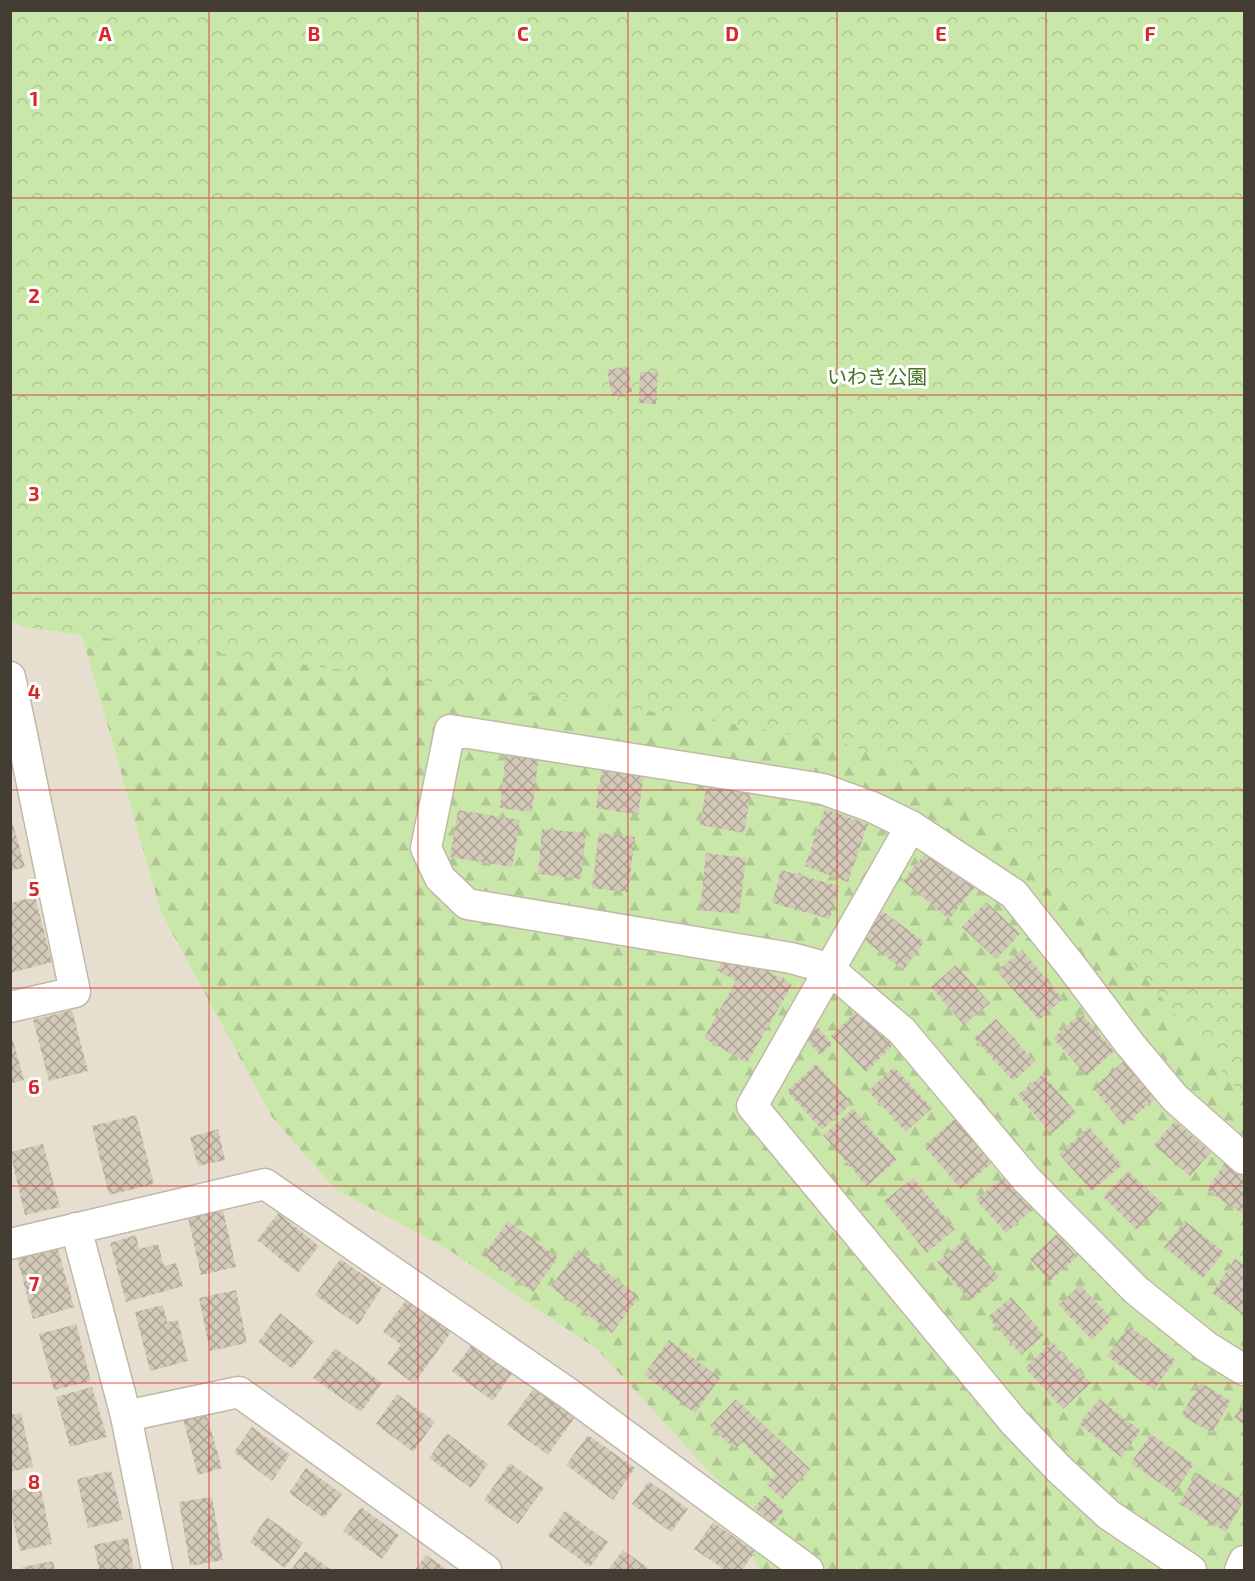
<svg xmlns="http://www.w3.org/2000/svg" width="1255" height="1581" viewBox="0 0 1255 1581" font-family="'Exo 2','Noto Sans JP',sans-serif">
<style>
.residential{fill:#e6dfd0}
.forest{fill:url(#forest-firs)}
.park{fill:url(#park-crowns)}
.building{fill:url(#building-cross-hatch)}
.lines{fill:none;stroke-linecap:round;stroke-linejoin:round}
.street-casing{stroke:#c0b8a8;stroke-width:33}
.street{stroke:#fff;stroke-width:30}
.grid{fill:none;stroke:#d62828;stroke-width:1.5;stroke-opacity:0.55}
.labels{text-anchor:middle;stroke-width:6;stroke-linejoin:round;paint-order:stroke}
.park-label{font-size:20px;fill:#437526;stroke:#fff}
.grid-label{font-size:20px;text-anchor:middle;font-weight:bold;fill:#d62828;stroke:#fff;stroke-width:6;stroke-linejoin:round;paint-order:stroke}
</style>
<defs>
<pattern id="forest-firs" width="22" height="20" patternUnits="userSpaceOnUse" patternTransform="scale(1.5)"><rect width="22" height="20" fill="#cae7aa"/><path d="M5 1l3.5 6h-7zM16 11l3.5 6h-7z" fill="#afc793"/></pattern>
<pattern id="park-crowns" width="20" height="18" patternUnits="userSpaceOnUse" patternTransform="scale(1.5)"><rect width="20" height="18" fill="#cae7aa"/><path d="M2 6a3 3 0 1 1 6 0M12 15a3 3 0 1 1 6 0" fill="none" stroke="#afc793"/></pattern>
<pattern id="building-cross-hatch" width="8" height="8" patternUnits="userSpaceOnUse" patternTransform="scale(1.5)"><rect width="8" height="8" fill="#d3c9b8"/><path d="M0 0l8 8M0 8l8-8" fill="none" stroke="#ada496"/></pattern>
</defs>
<rect width="100%" height="100%" fill="#f1ede2"/>
<polygon class="residential" points="11,621 23,627 691,717 1244,1570 11,1570"/>
<polygon class="forest" points="11,11 1244,11 1244,1570 759,1570 728,1492 597,1349 443,1246 336,1190 272,1117 161,912 64,573"/>
<polygon class="park" points="11,11 1244,11 1244,1098 1086,906 928,771 842,743 691,717 23,627 11,621"/>
<g class="building">
<polygon points="628,366 632,392 612,396 607,370"/>
<polygon points="640,372 658,372 656,404 639,403"/>
<polygon points="506,750 539,754 532,812 500,808"/>
<polygon points="603,761 645,767 638,815 596,808"/>
<polygon points="708,776 752,784 744,833 700,825"/>
<polygon points="825,809 868,824 848,882 805,866"/>
<polygon points="458,810 520,820 512,867 450,857"/>
<polygon points="10,813 25,867 10,871"/>
<polygon points="542,829 586,833 581,879 538,874"/>
<polygon points="599,833 635,837 628,892 592,888"/>
<polygon points="929,849 975,887 949,919 903,881"/>
<polygon points="706,853 746,858 739,914 700,910"/>
<polygon points="781,870 839,886 830,919 772,903"/>
<polygon points="35,897 52,962 10,973 10,903"/>
<polygon points="986,902 1020,934 996,959 962,927"/>
<polygon points="883,911 924,942 903,970 862,938"/>
<polygon points="1022,950 1063,999 1039,1020 997,971"/>
<polygon points="722,961 754,963 792,985 747,1063 704,1038 736,981 717,970"/>
<polygon points="956,965 990,1003 964,1025 931,987"/>
<polygon points="859,1009 893,1045 866,1072 831,1036"/>
<polygon points="72,1010 88,1071 49,1081 33,1020"/>
<polygon points="1081,1013 1114,1051 1087,1076 1053,1038"/>
<polygon points="996,1019 1035,1062 1013,1081 974,1038"/>
<polygon points="817,1026 832,1044 820,1055 805,1038"/>
<polygon points="10,1030 24,1080 10,1084"/>
<polygon points="1124,1061 1156,1098 1124,1125 1093,1088"/>
<polygon points="816,1064 852,1103 822,1130 787,1091"/>
<polygon points="894,1067 932,1108 906,1132 868,1091"/>
<polygon points="1043,1074 1076,1113 1051,1134 1018,1095"/>
<polygon points="853,1109 897,1160 867,1186 823,1135"/>
<polygon points="136,1115 154,1184 109,1195 92,1126"/>
<polygon points="955,1119 992,1163 961,1189 924,1146"/>
<polygon points="1175,1121 1211,1152 1190,1176 1154,1145"/>
<polygon points="1089,1127 1122,1165 1092,1191 1059,1154"/>
<polygon points="218,1129 225,1160 198,1166 190,1137"/>
<polygon points="43,1144 60,1207 25,1215 10,1152"/>
<polygon points="1226,1161 1244,1174 1244,1215 1207,1190"/>
<polygon points="1128,1171 1162,1203 1137,1230 1103,1197"/>
<polygon points="1003,1177 1032,1210 1006,1233 976,1200"/>
<polygon points="913,1178 955,1229 927,1253 884,1201"/>
<polygon points="223,1210 236,1267 201,1275 188,1218"/>
<polygon points="278,1213 319,1246 298,1273 257,1240"/>
<polygon points="508,1221 558,1258 533,1292 483,1256"/>
<polygon points="1185,1221 1224,1252 1203,1278 1164,1247"/>
<polygon points="1057,1234 1077,1257 1050,1281 1030,1259"/>
<polygon points="136,1235 139,1249 158,1244 164,1266 176,1263 183,1286 126,1302 110,1243"/>
<polygon points="967,1238 999,1277 970,1301 937,1262"/>
<polygon points="56,1242 74,1307 33,1319 16,1253"/>
<polygon points="578,1250 639,1297 612,1333 551,1287"/>
<polygon points="340,1259 382,1288 358,1325 315,1295"/>
<polygon points="1235,1259 1244,1265 1244,1315 1212,1293"/>
<polygon points="1080,1285 1112,1319 1092,1340 1059,1305"/>
<polygon points="236,1290 247,1343 210,1351 199,1298"/>
<polygon points="1011,1297 1044,1335 1021,1355 988,1317"/>
<polygon points="407,1299 451,1332 414,1384 387,1364 401,1345 383,1331"/>
<polygon points="163,1305 167,1322 178,1320 188,1361 150,1371 135,1312"/>
<polygon points="280,1313 314,1341 292,1369 258,1342"/>
<polygon points="76,1324 91,1381 54,1390 39,1334"/>
<polygon points="1129,1326 1175,1360 1154,1390 1107,1356"/>
<polygon points="669,1340 720,1378 695,1413 644,1375"/>
<polygon points="1052,1342 1091,1383 1063,1409 1025,1368"/>
<polygon points="473,1343 513,1372 493,1401 452,1371"/>
<polygon points="335,1348 382,1383 361,1412 313,1378"/>
<polygon points="1201,1383 1231,1401 1212,1433 1181,1415"/>
<polygon points="536,1385 577,1414 548,1455 507,1425"/>
<polygon points="92,1387 107,1437 70,1447 56,1397"/>
<polygon points="397,1394 435,1422 413,1452 376,1424"/>
<polygon points="736,1399 810,1469 782,1499 766,1484 776,1474 742,1442 735,1449 710,1426"/>
<polygon points="1099,1399 1141,1431 1121,1457 1079,1424"/>
<polygon points="1244,1400 1244,1424 1234,1418"/>
<polygon points="21,1413 33,1467 10,1472 10,1415"/>
<polygon points="206,1413 222,1468 198,1475 183,1419"/>
<polygon points="252,1427 290,1455 272,1481 234,1452"/>
<polygon points="447,1433 488,1464 471,1488 429,1458"/>
<polygon points="1151,1434 1194,1464 1174,1493 1131,1463"/>
<polygon points="588,1435 635,1468 613,1500 566,1465"/>
<polygon points="510,1463 544,1488 518,1524 484,1500"/>
<polygon points="306,1468 342,1494 324,1518 289,1493"/>
<polygon points="111,1471 123,1520 88,1528 77,1479"/>
<polygon points="1197,1473 1244,1500 1226,1532 1179,1504"/>
<polygon points="649,1481 688,1509 671,1532 632,1504"/>
<polygon points="40,1485 52,1544 20,1551 10,1507 10,1491"/>
<polygon points="765,1495 784,1511 773,1524 754,1508"/>
<polygon points="212,1497 223,1560 190,1566 179,1502"/>
<polygon points="361,1507 399,1535 382,1559 343,1531"/>
<polygon points="565,1511 608,1542 590,1567 548,1536"/>
<polygon points="267,1517 303,1543 285,1568 250,1542"/>
<polygon points="713,1522 755,1552 742,1570 725,1570 694,1549"/>
<polygon points="128,1538 134,1570 99,1570 94,1545"/>
<polygon points="623,1550 651,1570 608,1570"/>
<polygon points="305,1551 332,1570 291,1570"/>
<polygon points="426,1555 448,1570 415,1570"/>
<polygon points="53,1561 55,1570 23,1570 22,1567"/>
</g>
<g class="lines">
<g class="street-casing">
<g id="street">
<polyline points="10,677 75,992 10,1007"/>
<polyline points="911,826 752,1106 1014,1422 1059,1469 1109,1515 1191,1570"/>
<polyline points="1244,1159 1175,1098 1129,1043 1072,967 1014,894 911,826 872,807 823,789 450,730 426,848 440,878 467,904 791,958 828,968 902,1031 1027,1180 1136,1290 1207,1347 1244,1370"/>
<polyline points="76,1228 126,1416 157,1570"/>
<polyline points="10,1244 265,1184 568,1393 808,1570"/>
<polyline points="126,1416 239,1392 486,1570"/>
<polyline points="1240,1570 1244,1561"/>
</g>
</g>
<use href="#street" class="street"/>
</g>
<path class="grid" d="M209,10V1570M418,10V1570M628,10V1570M837,10V1570M1046,10V1570M10,198H1244M10,395H1244M10,593H1244M10,790H1244M10,988H1244M10,1186H1244M10,1383H1244"/>
<g class="labels">
<g class="park-label">
<text x="877" y="384">いわき公園</text>
</g>
</g>
<g class="grid-label">
<text x="105" y="41">A</text>
<text x="314" y="41">B</text>
<text x="523" y="41">C</text>
<text x="732" y="41">D</text>
<text x="941" y="41">E</text>
<text x="1150" y="41">F</text>
<text x="34" y="106">1</text>
<text x="34" y="303">2</text>
<text x="34" y="501">3</text>
<text x="34" y="699">4</text>
<text x="34" y="896">5</text>
<text x="34" y="1094">6</text>
<text x="34" y="1291">7</text>
<text x="34" y="1489">8</text>
</g>
<rect width="1255" height="1581" fill="none" stroke="#433d33" stroke-width="24"/>
</svg>
